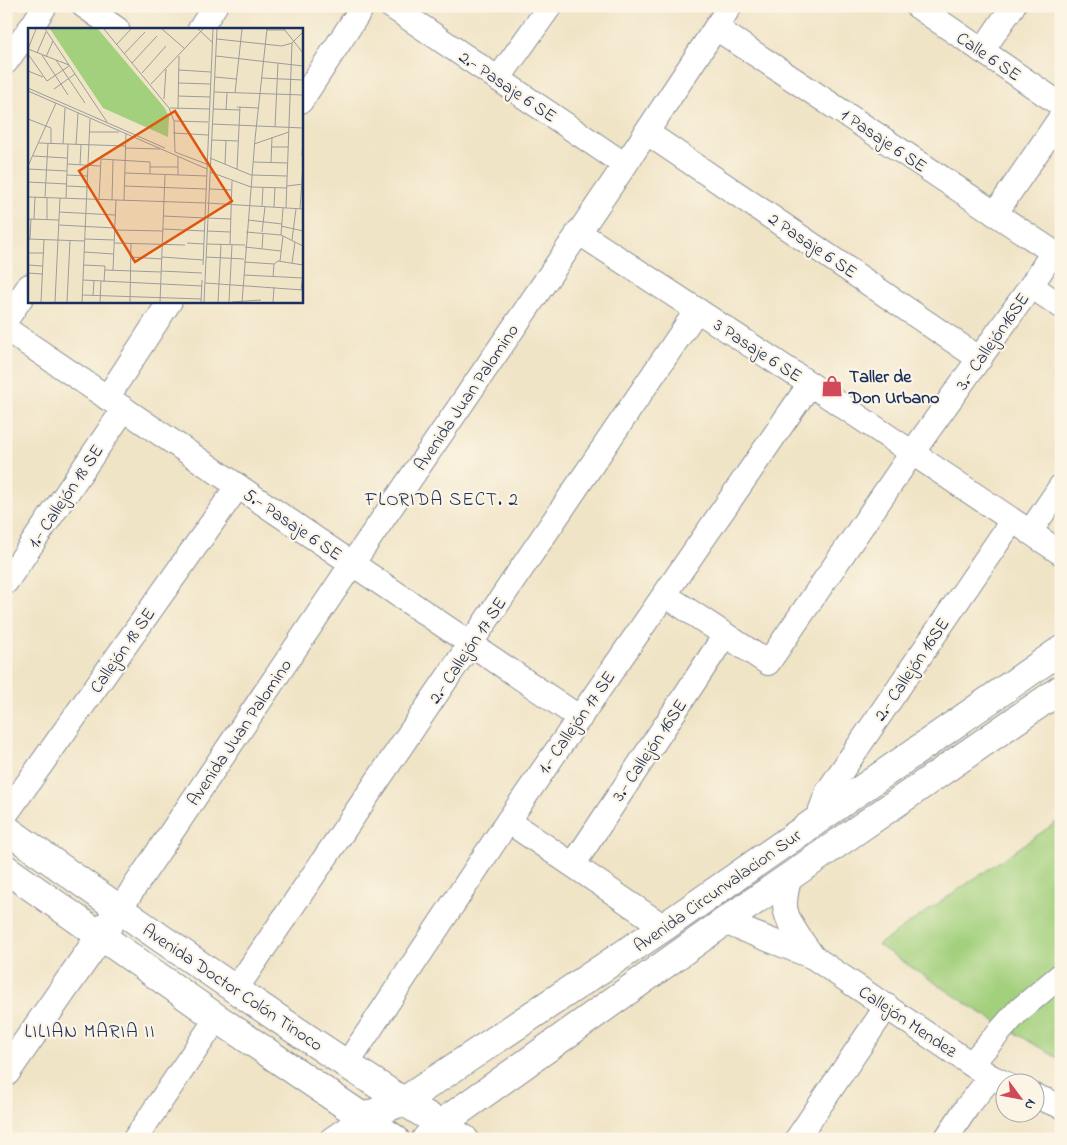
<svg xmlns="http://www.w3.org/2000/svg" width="1067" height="1145" viewBox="0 0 1067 1145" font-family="'Indie Flower',sans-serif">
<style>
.green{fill:#a3d07d;stroke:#5f806e}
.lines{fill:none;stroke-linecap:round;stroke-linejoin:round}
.minor-casing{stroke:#868a92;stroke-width:26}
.major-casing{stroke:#868a92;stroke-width:30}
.minor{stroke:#fff;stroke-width:24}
.major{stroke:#fff;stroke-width:28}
.labels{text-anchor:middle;stroke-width:4.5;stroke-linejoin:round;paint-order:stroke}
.street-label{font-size:18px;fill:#1b2f5e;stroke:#fcf5e5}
.poi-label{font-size:18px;font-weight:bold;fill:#1b2f5e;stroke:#fcf5e5;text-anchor:start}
.neighbourhood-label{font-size:19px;letter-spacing:1px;fill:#1b2f5e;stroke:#fcf5e5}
.inset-road{fill:none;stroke:#9b9c9c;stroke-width:1}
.view{fill:#de5710;fill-opacity:0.15;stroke:#de5710;stroke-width:2.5}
.inset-edge{fill:none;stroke:#1b2f5e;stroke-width:2.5}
</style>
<rect width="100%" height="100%" fill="#fcf5e5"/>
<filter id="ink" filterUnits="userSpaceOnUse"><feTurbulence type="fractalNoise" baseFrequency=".02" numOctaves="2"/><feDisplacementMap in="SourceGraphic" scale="10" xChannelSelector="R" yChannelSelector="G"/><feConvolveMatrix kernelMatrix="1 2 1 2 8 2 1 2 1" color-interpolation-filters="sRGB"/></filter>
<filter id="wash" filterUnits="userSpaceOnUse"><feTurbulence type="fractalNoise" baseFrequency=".0096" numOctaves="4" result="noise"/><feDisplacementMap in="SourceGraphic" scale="20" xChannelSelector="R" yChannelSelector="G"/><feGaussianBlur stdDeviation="1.12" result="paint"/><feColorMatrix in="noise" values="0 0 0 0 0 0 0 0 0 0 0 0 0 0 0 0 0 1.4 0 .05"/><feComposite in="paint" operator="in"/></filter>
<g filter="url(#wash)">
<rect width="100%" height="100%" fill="#f0e4c6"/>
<polygon class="green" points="1061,819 1061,1060 981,1013 878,945"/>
</g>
<g filter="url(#ink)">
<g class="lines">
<g class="minor-casing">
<g id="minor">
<polyline points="84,6 117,29"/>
<polyline points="391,6 625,165"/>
<polyline points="917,6 1061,105"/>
<polyline points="30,29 45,6"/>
<polyline points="200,29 215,6"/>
<polyline points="982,51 1013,6"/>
<polyline points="6,62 29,30"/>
<polyline points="498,79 550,6"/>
<polyline points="301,101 363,6"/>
<polyline points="646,132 980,359"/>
<polyline points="995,214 1061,117"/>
<polyline points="578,232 810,384 1061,553"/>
<polyline points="1031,286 1061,306"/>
<polyline points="6,320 29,286"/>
<polyline points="6,329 580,718"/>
<polyline points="107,398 170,301"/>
<polyline points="1030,532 1061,486"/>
<polyline points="6,582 124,409"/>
<polyline points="665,595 768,663 912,453 1031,286 1053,252 716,28"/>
<polyline points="6,814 238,486"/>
<polyline points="817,820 828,791 1012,521"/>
<polyline points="508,821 664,927"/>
<polyline points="573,865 725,635"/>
<path d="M790,876C787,887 783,901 786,912C790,928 804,943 813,957"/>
<polyline points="119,910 352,564 625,165 730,6"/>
<polyline points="724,922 813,957 971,1064 991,1077 1004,1083"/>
<polyline points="236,989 697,310"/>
<polyline points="347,1064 508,821 810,384"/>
<polyline points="971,1064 1017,1012 1061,975"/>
<polyline points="1034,1096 1061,1106"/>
<polyline points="135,1139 217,1018"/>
<polyline points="332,1139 364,1117"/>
<polyline points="797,1139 887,1006"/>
<polyline points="946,1139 967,1107 991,1077"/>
</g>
</g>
<g class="major-casing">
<g id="major">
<path d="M6,829C137,922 268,1014 403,1101C423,1114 444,1125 464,1139"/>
<polyline points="6,869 217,1018 395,1139"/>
<polyline points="6,1072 111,921"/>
<polyline points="364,1117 404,1101 664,927 1061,650"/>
<polyline points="426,1139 441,1124 724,922 1061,689"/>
</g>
</g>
<use href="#minor" class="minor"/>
<use href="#major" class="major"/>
</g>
</g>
<defs>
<g id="shop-bare" transform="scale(1.725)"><path d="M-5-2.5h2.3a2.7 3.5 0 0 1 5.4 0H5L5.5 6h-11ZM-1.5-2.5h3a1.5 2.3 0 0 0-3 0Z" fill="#d1495b" stroke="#fcf5e5" stroke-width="2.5" paint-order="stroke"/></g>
</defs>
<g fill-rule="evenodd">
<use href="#shop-bare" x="832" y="386"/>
</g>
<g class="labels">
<g class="street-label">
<text transform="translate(989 56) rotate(34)" y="6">Calle 6 SE</text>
<text transform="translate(508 86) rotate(34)" y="6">2.- Pasaje 6 SE</text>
<text transform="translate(884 140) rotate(34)" y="6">1 Pasaje 6 SE</text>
<text transform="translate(813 245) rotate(34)" y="6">2 Pasaje 6 SE</text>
<text transform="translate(992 341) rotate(-55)" y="6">3.- Callejón16SE</text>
<text transform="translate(758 350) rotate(33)" y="6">3 Pasaje 6 SE</text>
<text transform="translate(466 397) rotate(-56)" y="6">Avenida Juan Palomino</text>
<text transform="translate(65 496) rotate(-56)" y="6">1.- Callejón 18 SE</text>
<text transform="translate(293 524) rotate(34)" y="6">5.- Pasaje 6 SE</text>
<text transform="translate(122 650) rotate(-55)" y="6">Callejón 18 SE</text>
<text transform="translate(467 650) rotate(-56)" y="6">2.- Callejón 17 SE</text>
<text transform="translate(911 669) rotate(-56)" y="6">2.- Callejón 16SE</text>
<text transform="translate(576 722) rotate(-55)" y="6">1.- Callejón 17 SE</text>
<text transform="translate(239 732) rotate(-56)" y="6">Avenida Juan Palomino</text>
<text transform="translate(649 750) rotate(-56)" y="6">3.- Callejón 16SE</text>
<text transform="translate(717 890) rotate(-35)" y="6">Avenida Circunvalacion Sur</text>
<text transform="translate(233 987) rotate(34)" y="6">Avenida Doctor Colón Tinoco</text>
<text transform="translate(908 1021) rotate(34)" y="6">Callejón Mendez</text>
</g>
<g class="poi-label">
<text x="849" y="382">Taller de<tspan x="849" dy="21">Don Urbano</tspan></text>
</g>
<g class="neighbourhood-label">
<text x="442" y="505">FLORIDA SECT. 2</text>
<text x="90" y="1037">LILIAN MARIA II</text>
</g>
</g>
<g transform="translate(28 28)">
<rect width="275" height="275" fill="#f0e4c6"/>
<path d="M22,1H70L136,79L141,88L140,109L75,80Z" fill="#a3d07d"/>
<path class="inset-road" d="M17,1L79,94M76,1L141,80L146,93L147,124M134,1L157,21M170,1L184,14M256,1L275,25M239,2H257M189,11L254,18L264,15L275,4M88,17L103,1M0,21L41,37M0,21L8,1M9,25L18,4M0,26L19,53M96,26L117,4M14,27L40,67M188,28L275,38M18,29L25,13M28,32L57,75M104,35L129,8M151,42L183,44M0,43L15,49M114,45L138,18M187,49L208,51M233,50L275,52M19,53L41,38M151,55L182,56M123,56L175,1M0,60L137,120M26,61L47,46M0,63L179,141M186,64L275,67M207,65L214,1M150,68L182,69M136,71L138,41M209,79L230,80M142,80L181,81M150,81L151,28M185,81L212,82M198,82L199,65M0,91L23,100V116M146,93L180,94M184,96L275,100M247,99L250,35M62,104H91M145,105L180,107M184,112L210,113M11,115L98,118M35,116L37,80M226,116L261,104M48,117L50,85M243,119H260M97,120L132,121M147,124L181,137M5,128L39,130M274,128L275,110M182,130L223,147L259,148M225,134L260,135M243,135L244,109M39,136L72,138M197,136L198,112M52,137L53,117M0,138L28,75M122,139H150M0,141L39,143M209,141L212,79M182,144L223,159L259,160M97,145L179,148M39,147L59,148M150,147V128M0,154L39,156M39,158L59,159M96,158L178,161M259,158L275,156M182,161L203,162M0,169L178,175M17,169L20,115M38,170L40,116M71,172L73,131L122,134V146M84,172L85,132M96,172L98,106M179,175L275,181M234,178L235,159M246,179L247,159M258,180L264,15M272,181L275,136M31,184L87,187M135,188L177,190M180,190L203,191M0,191L31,192M6,191L7,169M19,192V169M220,192L254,196M31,197L87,200M253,198L275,203M135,201L176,203M87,202L135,203M179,203L202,204M218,204L253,207L275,218M234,204L237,179M253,207L255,180M0,211L56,213M2,211L3,191M57,211L86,212M264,212L268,181M86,215L157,217M159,215L176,216M179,216L217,217M202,216L204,153M217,219L253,223M234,221L235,205M56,224L86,226M0,225H16M103,229L134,231M134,229L175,232M178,229L216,231M252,233L255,208M216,234L246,236M264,235L267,214M0,237L15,238M55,237L77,238L76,254M175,237L185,1M77,242L133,244M85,242L88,172M133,243L174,245M0,245L15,246M216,247L275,250M245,249L246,236L250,233L275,237M55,252L174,258M177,255L275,262M273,262L275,247M54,267L173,271M65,268L66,253M13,274L16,212M27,274L32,170M39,274L42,213M54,274L62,91M72,274L73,253M102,274L103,215M132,274L137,147M173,274L174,252M176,274L189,1M190,274L193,216M201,274L204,217M204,274L233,272M214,274L227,111L239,1M245,274L246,259"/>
<path class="view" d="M147,83L204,173L107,234L51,143Z"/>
<rect width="275" height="275" class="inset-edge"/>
</g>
<rect width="1067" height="1145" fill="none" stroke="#fcf5e5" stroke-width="25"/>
<g transform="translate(1020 1098) rotate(122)"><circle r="24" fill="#fcf5e5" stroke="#a2a6af"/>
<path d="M0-4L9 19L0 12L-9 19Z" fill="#d1495b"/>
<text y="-8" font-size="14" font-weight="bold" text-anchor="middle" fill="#1b2f5e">N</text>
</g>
</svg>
